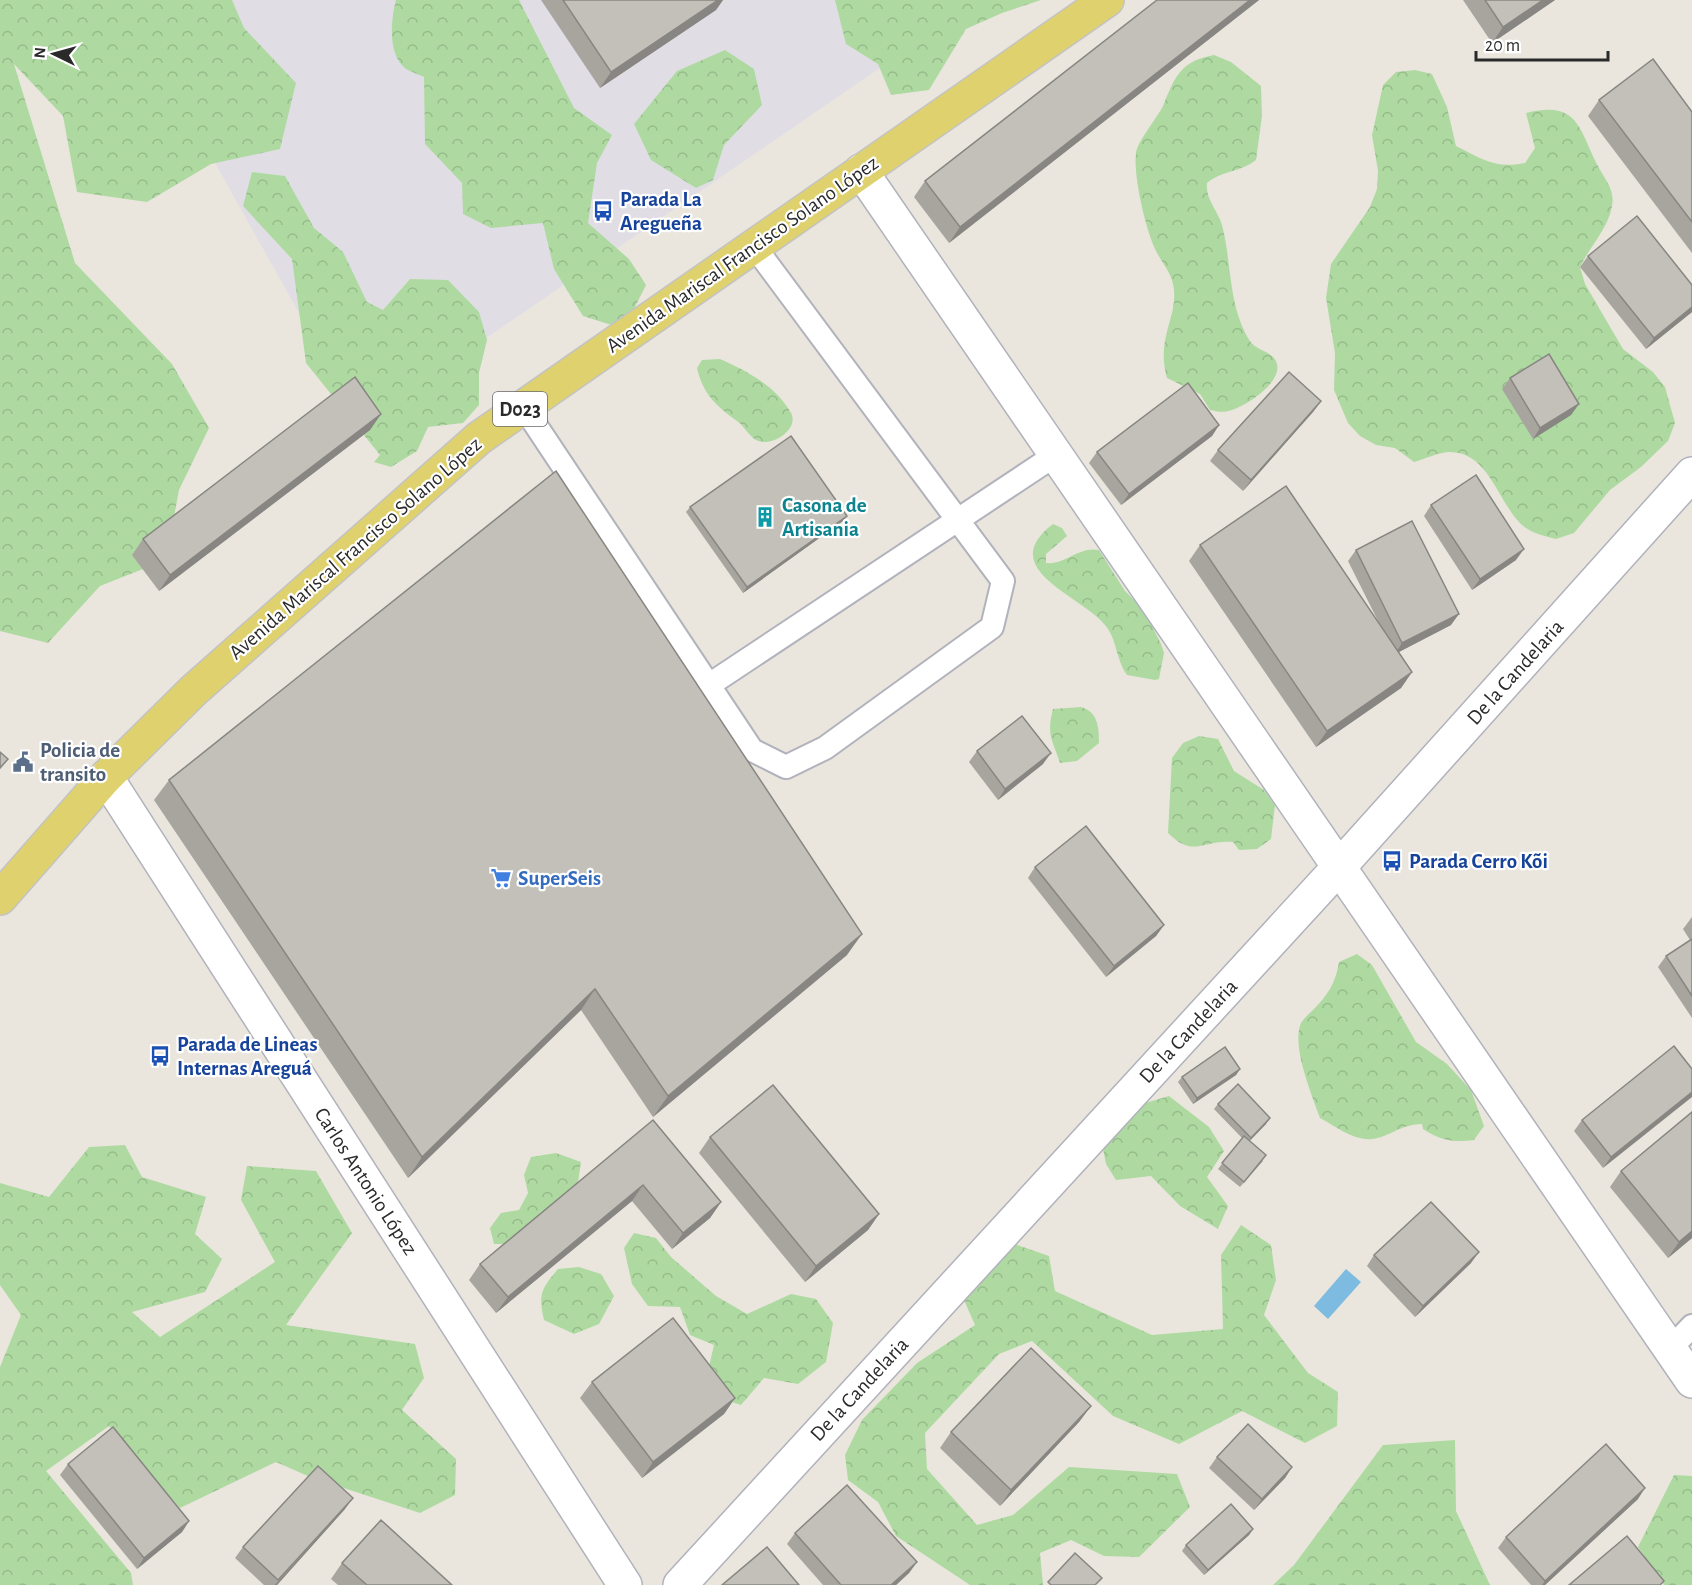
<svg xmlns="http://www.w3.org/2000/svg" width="1692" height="1585" viewBox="0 0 1692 1585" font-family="'Alegreya Sans',sans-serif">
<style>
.industrial{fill:#e0dee4}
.forest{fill:url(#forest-crowns)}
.water{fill:#7ebbe0}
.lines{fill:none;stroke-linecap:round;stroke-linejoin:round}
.lane-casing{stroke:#b1b2bc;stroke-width:26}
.street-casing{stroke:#b1b2bc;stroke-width:36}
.primary-casing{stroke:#c3c3c3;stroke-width:36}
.lane{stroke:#fff;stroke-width:22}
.street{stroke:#fff;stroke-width:33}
.primary{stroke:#dfd26e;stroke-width:33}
.wall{fill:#a8a59f}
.shaded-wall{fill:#888682}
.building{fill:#c3c0b9;stroke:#888682;stroke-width:1.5}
.labels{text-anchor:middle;stroke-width:4.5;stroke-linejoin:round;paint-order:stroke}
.shield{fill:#fff;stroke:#6a6a6a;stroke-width:1.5}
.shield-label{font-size:20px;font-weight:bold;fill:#2a2a2a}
.transit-label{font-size:21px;font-weight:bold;fill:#164399;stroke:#fff;text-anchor:start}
.street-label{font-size:21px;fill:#2a2a2a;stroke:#fff}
.culture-label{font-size:21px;font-weight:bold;fill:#0d838f;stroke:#fff;text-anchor:start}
.service-label{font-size:21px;font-weight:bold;fill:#4e5e75;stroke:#fff;text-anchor:start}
.shop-label{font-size:21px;font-weight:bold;fill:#366cbe;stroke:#fff;text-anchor:start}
</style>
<defs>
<pattern id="forest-crowns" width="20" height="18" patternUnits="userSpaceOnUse" patternTransform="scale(1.5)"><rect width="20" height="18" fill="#aedaa1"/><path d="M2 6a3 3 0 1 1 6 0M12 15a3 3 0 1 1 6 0" fill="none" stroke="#96bb8b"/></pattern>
</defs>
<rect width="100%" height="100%" fill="#eae6de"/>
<polygon class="industrial" points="124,0 979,0 361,424"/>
<g class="forest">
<polygon points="0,0 232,0 244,28 296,83 280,149 211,164 147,202 77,192 63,116 14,64 75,263 172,364 209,428 179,490 166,560 100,586 48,643 0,631"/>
<path d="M396,0H519L574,108L612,135L597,163L588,223L629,259L646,285L624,329L583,316L554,269L543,223L491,228L463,214L462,183L425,144L424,77C418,74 411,72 406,69C387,55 391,19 396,0Z"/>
<polygon points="835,0 1041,0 1002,13 966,29 929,90 891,95 878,64 846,44"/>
<polygon points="725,50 754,69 762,105 724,145 713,180 696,188 651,160 634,124 677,71"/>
<path d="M1214,55L1231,62L1261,86L1262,116L1256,160C1241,172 1221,171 1207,183C1205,199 1218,211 1222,225C1232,263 1228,307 1250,341C1256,351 1274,351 1277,364C1282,383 1244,408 1228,411C1222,413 1215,411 1210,410L1200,394L1167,378C1155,336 1180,316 1173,284C1171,273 1161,261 1156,251C1146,231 1133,176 1136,153C1137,142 1157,118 1163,106C1175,76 1181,61 1214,55Z"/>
<path d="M1415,70L1432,74L1447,107L1456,146C1482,159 1495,169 1525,163L1535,148L1526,113C1580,99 1579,131 1599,168C1606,181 1615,190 1612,206C1608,229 1590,246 1580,267L1585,284L1623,349L1653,372L1665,387L1675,423L1668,441L1641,467L1610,490L1574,533L1556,539C1545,536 1531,533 1522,525C1498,503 1489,452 1450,452C1439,452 1425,459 1414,462L1395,448L1376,445L1360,436L1348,423L1334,390L1335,353L1326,298L1331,264L1370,207L1377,189L1378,171L1372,135L1383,85L1396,72Z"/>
<polygon points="252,172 285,176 314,228 343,252 367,302 383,310 410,279 448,280 479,312 487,340 479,373 479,405 463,423 428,427 417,451 391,467 374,462 380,455 306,363 292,259 243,206"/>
<path d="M720,359C747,371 776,386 791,413C800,430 770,448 756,440C749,436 744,426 737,421C716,406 703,394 697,368L702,360Z"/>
<path d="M1053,524L1062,528L1067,536L1046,554V563C1066,565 1078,546 1099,550L1125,591L1144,610L1161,644L1164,653L1159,679L1155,680L1127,675C1116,660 1117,639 1105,625C1081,595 994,569 1053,524Z"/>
<path d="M1081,707C1098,712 1099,727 1099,743L1077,761L1060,763C1053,741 1046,735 1053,709Z"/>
<path d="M1199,736L1218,739L1234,771L1264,790L1275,805L1271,839L1257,849L1239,850L1233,842C1203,839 1194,859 1168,833L1172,758L1183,743Z"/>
<path d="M1357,954L1372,965L1416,1042L1447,1064L1471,1090L1484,1126L1474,1140C1453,1143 1440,1140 1423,1129L1422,1124C1398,1125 1390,1137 1372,1139C1354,1141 1335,1126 1320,1118C1312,1095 1291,1046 1301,1023C1303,1019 1310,1013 1313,1010C1328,995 1336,982 1339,962Z"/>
<polygon points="1169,1096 1209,1127 1224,1151 1207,1177 1228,1206 1218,1229 1180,1206 1151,1176 1116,1180 1106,1164 1102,1144 1142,1104"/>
<polygon points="125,1145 142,1177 206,1197 195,1234 222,1259 205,1292 132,1312 160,1337 275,1262 241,1200 247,1166 316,1171 352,1233 286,1325 415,1344 424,1378 402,1410 456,1459 455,1495 420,1513 310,1477 276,1462 180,1508 109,1426 46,1471 131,1573 133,1585 0,1585 0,1367 21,1315 0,1285 0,1183 49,1197 89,1147"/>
<polygon points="556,1153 581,1162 577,1189 540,1213 514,1244 494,1244 490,1228 501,1213 519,1210 528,1193 524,1175 531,1157"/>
<polygon points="1241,1225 1271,1245 1276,1280 1264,1315 1308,1373 1338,1392 1337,1426 1305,1443 1242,1411 1179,1444 1113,1416 1032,1341 999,1354 925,1433 927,1469 977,1525 1013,1515 1069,1467 1177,1474 1190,1507 1139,1557 1104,1556 1071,1540 1040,1553 1043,1585 970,1585 896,1536 878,1502 848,1480 845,1455 862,1420 917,1363 975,1325 960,1291 1012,1243 1049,1256 1055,1291 1152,1335 1223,1329 1221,1255"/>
<polygon points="634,1233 656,1238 671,1257 716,1296 747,1314 791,1294 816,1299 833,1323 826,1362 798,1384 764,1378 741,1405 716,1397 707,1375 714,1345 690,1335 680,1307 648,1306 632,1284 624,1248"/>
<path d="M579,1267L601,1274L614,1296L599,1324L574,1334L544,1320C538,1294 541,1289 558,1269Z"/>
<polygon points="1455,1440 1456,1511 1490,1585 1273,1585 1294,1565 1383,1445"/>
<polygon points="1674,1475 1692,1476 1692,1585 1664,1585 1638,1547"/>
</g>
<polygon class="water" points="1346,1269 1361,1282 1328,1319 1314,1306"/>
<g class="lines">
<g class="lane-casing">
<g id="lane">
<polyline points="523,406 752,750 786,767 825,748 992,627 1003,581 754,246"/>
<polyline points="709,685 1057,454"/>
<polyline points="1670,1349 1692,1326"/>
</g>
</g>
<g class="street-casing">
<g id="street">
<polyline points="861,171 1692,1381"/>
<polyline points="106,777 625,1585"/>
<polyline points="680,1585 1340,866 1692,474"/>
</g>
</g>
<g class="primary-casing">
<polyline id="primary" points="0,898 106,777 193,691 479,438 1107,0"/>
</g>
<use href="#lane" class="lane"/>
<use href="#street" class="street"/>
<use href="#primary" class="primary"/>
</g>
<g class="wall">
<polygon points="541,0 723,0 716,10 600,88"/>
<polygon points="1157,0 1259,0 949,243 914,197 925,181"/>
<polygon points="1463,0 1555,0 1492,43"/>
<polygon points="1599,100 1692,112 1692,253 1588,116"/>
<polygon points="1588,256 1692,285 1692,312 1646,349 1580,267"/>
<polygon points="1510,378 1571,415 1533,439 1502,389"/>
<polygon points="1321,401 1313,412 1243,491 1210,461 1218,450"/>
<polygon points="381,414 370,430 159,591 132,555 143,539"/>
<polygon points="1219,425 1212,436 1121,505 1089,463 1097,452"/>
<polygon points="1431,505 1516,560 1472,590 1424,516"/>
<polygon points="690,507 847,516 843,521 743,593 686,512"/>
<polygon points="1200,545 1379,623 1348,561 1356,550 1451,625 1399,652 1412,672 1401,688 1316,747 1189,561"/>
<polygon points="977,751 1043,764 998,800 969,762"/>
<polygon points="169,780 847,955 653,1117 581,1010 408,1178 154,800"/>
<polygon points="1035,867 1164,925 1156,936 1106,977 1028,878"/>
<polygon points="1692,917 1692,1018 1658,967 1666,956 1690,940 1683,929"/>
<polygon points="1240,1069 1236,1075 1193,1104 1178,1082 1182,1077"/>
<polygon points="1692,1069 1603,1168 1574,1131 1582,1120"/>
<polygon points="1218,1104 1266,1124 1250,1141 1263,1161 1240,1187 1218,1169 1242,1138 1214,1109"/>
<polygon points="653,1120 721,1202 710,1218 672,1249 632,1201 496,1313 469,1280 480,1264"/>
<polygon points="710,1137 879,1214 868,1230 805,1282 699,1153"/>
<polygon points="1621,1171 1692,1238 1668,1258 1610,1187"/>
<polygon points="1374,1255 1471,1263 1415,1317 1367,1266"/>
<polygon points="592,1382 735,1398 724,1414 642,1478 580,1398"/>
<polygon points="1091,1406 1079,1422 1000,1506 940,1448 951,1432"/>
<polygon points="1217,1457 1292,1467 1285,1478 1254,1510 1209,1468"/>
<polygon points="68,1464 189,1521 182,1532 137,1569 60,1475"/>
<polygon points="1638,1499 1545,1585 1531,1585 1498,1548 1506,1537"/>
<polygon points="345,1509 277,1585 264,1585 235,1558 243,1547"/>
<polygon points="1253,1529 1249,1535 1204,1575 1182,1551 1186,1545"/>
<polygon points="795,1533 917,1562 909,1573 896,1585 823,1585 787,1544"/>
<polygon points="342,1563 452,1585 338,1585 331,1579"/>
</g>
<g class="shaded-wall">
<polygon points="718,0 723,0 716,10 600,88 611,72"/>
<polygon points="1250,0 1259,0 949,243 960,227"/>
<polygon points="1543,0 1555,0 1492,43 1503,27"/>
<polygon points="1692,307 1692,312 1646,349 1654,338"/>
<polygon points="1321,401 1313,412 1243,491 1251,480"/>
<polygon points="1579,404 1571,415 1533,439 1540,428"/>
<polygon points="381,414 370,430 159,591 170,575"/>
<polygon points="1219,425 1212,436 1121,505 1129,494"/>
<polygon points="847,516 843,521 743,593 747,587"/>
<polygon points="1524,549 1516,560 1472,590 1480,579"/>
<polygon points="1459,614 1451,625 1395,654 1402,643"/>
<polygon points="1412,672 1401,688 1316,747 1327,731"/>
<polygon points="1051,753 1043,764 998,800 1005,789"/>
<polygon points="1164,925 1156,936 1106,977 1114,966"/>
<polygon points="862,934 847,955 653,1117 668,1096"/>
<polygon points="595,989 581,1010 408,1178 422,1157"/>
<polygon points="1240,1069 1236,1075 1193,1104 1197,1098"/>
<polygon points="1692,1092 1692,1097 1603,1168 1611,1157"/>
<polygon points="1270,1118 1266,1124 1247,1143 1251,1138"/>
<polygon points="643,1185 632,1201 496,1313 508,1297"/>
<polygon points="721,1202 710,1218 672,1249 683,1233"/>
<polygon points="879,1214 868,1230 805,1282 816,1266"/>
<polygon points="1692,1231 1692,1238 1668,1258 1679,1242"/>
<polygon points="1479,1252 1471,1263 1415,1317 1423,1306"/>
<polygon points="735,1398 724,1414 642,1478 653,1462"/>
<polygon points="1091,1406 1079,1422 1000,1506 1011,1490"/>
<polygon points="1292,1467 1285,1478 1254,1510 1262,1499"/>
<polygon points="1645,1488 1638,1499 1545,1585 1542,1585 1545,1581"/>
<polygon points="353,1498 345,1509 277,1585 275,1585"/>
<polygon points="189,1521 182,1532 137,1569 144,1558"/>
<polygon points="1253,1529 1249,1535 1204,1575 1208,1570"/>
<polygon points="917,1562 909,1573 896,1585 891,1585"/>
</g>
<g class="building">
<polygon points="563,0 718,0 611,72"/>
<polygon points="1157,0 1250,0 960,227 925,181"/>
<polygon points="1485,0 1543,0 1503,27"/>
<polygon points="1653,59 1692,112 1692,222 1599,100"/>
<polygon points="1637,216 1692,285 1692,307 1654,338 1588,256"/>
<polygon points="1549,354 1579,404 1540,428 1510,378"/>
<polygon points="1289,372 1321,401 1251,480 1218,450"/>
<polygon points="355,377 381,414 170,575 143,539"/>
<polygon points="1188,383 1219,425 1129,494 1097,452"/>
<polygon points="791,436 847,516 747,587 690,507"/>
<polygon points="556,471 862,934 668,1096 595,989 422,1157 169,780"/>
<polygon points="1476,475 1524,549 1480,579 1431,505"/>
<polygon points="1286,486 1412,672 1327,731 1200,545"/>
<polygon points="1412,521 1459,614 1402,643 1356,550"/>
<polygon points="1022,716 1051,753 1005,789 977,751"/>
<polygon points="0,752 8,759 0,768"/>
<polygon points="1086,826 1164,925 1114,966 1035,867"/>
<polygon points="1692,939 1692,996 1666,956"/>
<polygon points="1674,1046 1692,1069 1692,1092 1611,1157 1582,1120"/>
<polygon points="1225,1047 1240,1069 1197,1098 1182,1077"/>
<polygon points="1238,1084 1270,1118 1251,1138 1218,1104"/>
<polygon points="773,1085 879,1214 816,1266 710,1137"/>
<polygon points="1692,1112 1692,1231 1679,1242 1621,1171"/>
<polygon points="653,1120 721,1202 683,1233 643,1185 508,1297 480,1264"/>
<polygon points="1244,1136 1266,1155 1244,1182 1222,1163"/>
<polygon points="1431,1202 1479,1252 1423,1306 1374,1255"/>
<polygon points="673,1318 735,1398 653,1462 592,1382"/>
<polygon points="1031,1348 1091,1406 1011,1490 951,1432"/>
<polygon points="1248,1424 1292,1467 1262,1499 1217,1457"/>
<polygon points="113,1427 189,1521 144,1558 68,1464"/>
<polygon points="1606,1444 1645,1488 1545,1581 1506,1537"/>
<polygon points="318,1466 353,1498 278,1580 243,1547"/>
<polygon points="847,1485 917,1562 891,1585 841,1585 795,1533"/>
<polygon points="1231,1504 1253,1529 1208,1570 1186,1545"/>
<polygon points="381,1520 452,1585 367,1585 342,1563"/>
<polygon points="1627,1536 1664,1581 1660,1585 1569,1585"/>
<polygon points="767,1547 799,1585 722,1585"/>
<polygon points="1075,1553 1102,1578 1095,1585 1051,1585 1048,1582"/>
</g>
<defs>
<g id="bus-bare" transform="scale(1.62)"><path d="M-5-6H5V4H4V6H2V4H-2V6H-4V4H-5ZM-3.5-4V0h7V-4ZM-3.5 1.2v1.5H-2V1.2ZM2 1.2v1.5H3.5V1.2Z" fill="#1a4fb4" stroke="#fff" stroke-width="2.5" paint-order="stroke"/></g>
<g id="building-bare" transform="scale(1.62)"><path d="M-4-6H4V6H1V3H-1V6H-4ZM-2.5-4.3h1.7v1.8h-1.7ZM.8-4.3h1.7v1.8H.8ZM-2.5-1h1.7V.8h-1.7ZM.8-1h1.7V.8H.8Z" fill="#0f9aa8" stroke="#fff" stroke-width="2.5" paint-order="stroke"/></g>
<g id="civic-bare" transform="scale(1.62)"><path d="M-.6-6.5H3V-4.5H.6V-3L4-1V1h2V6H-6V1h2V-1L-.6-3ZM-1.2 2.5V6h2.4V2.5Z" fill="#5c6f8a" stroke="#fff" stroke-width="2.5" paint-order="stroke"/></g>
<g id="supermarket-bare" transform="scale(1.62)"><path d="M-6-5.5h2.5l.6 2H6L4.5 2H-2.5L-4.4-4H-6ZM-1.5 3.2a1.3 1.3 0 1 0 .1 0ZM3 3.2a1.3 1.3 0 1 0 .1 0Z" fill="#3f7fe0" stroke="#fff" stroke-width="2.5" paint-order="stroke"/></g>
</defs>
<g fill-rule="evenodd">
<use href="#bus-bare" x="603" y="211"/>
<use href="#building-bare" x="765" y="517"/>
<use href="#civic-bare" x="23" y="762"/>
<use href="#bus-bare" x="1392" y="861"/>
<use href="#supermarket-bare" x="501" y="878"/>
<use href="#bus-bare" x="160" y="1056"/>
</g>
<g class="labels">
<rect class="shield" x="493" y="392" width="54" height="34" rx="4.5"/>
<g class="shield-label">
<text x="520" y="416">D023</text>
</g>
<g class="transit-label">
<text x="620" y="206">Parada La<tspan x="620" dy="24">Aregueña</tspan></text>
<text x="1409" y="868">Parada Cerro Kõi</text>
<text x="177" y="1051">Parada de Lineas<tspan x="177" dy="24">Internas Areguá</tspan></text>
</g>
<g class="street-label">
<text transform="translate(742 254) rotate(-35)" y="7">Avenida Mariscal Francisco Solano López</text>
<text transform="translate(355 548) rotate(-41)" y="7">Avenida Mariscal Francisco Solano López</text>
<text transform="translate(1515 672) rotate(-48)" y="7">De la Candelaria</text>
<text transform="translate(1188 1031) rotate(-47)" y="7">De la Candelaria</text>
<text transform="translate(366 1181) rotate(57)" y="7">Carlos Antonio López</text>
<text transform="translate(859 1389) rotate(-47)" y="7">De la Candelaria</text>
</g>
<g class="culture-label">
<text x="782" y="512">Casona de<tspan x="782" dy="24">Artisania</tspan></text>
</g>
<g class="service-label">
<text x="40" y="757">Policia de<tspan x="40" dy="24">transito</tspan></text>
</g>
<g class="shop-label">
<text x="518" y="885">SuperSeis</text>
</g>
</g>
<g transform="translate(54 54) rotate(275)" stroke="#ffffff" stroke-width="4.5" paint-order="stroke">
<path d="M0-4.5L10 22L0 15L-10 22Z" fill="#2a2a2a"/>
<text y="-9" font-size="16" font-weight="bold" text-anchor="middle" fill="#2a2a2a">N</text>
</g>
<path d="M1476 51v9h132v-9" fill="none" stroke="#2a2a2a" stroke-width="3"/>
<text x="1485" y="51" font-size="18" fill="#2a2a2a" stroke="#ffffff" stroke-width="4.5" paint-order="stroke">20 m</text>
</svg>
